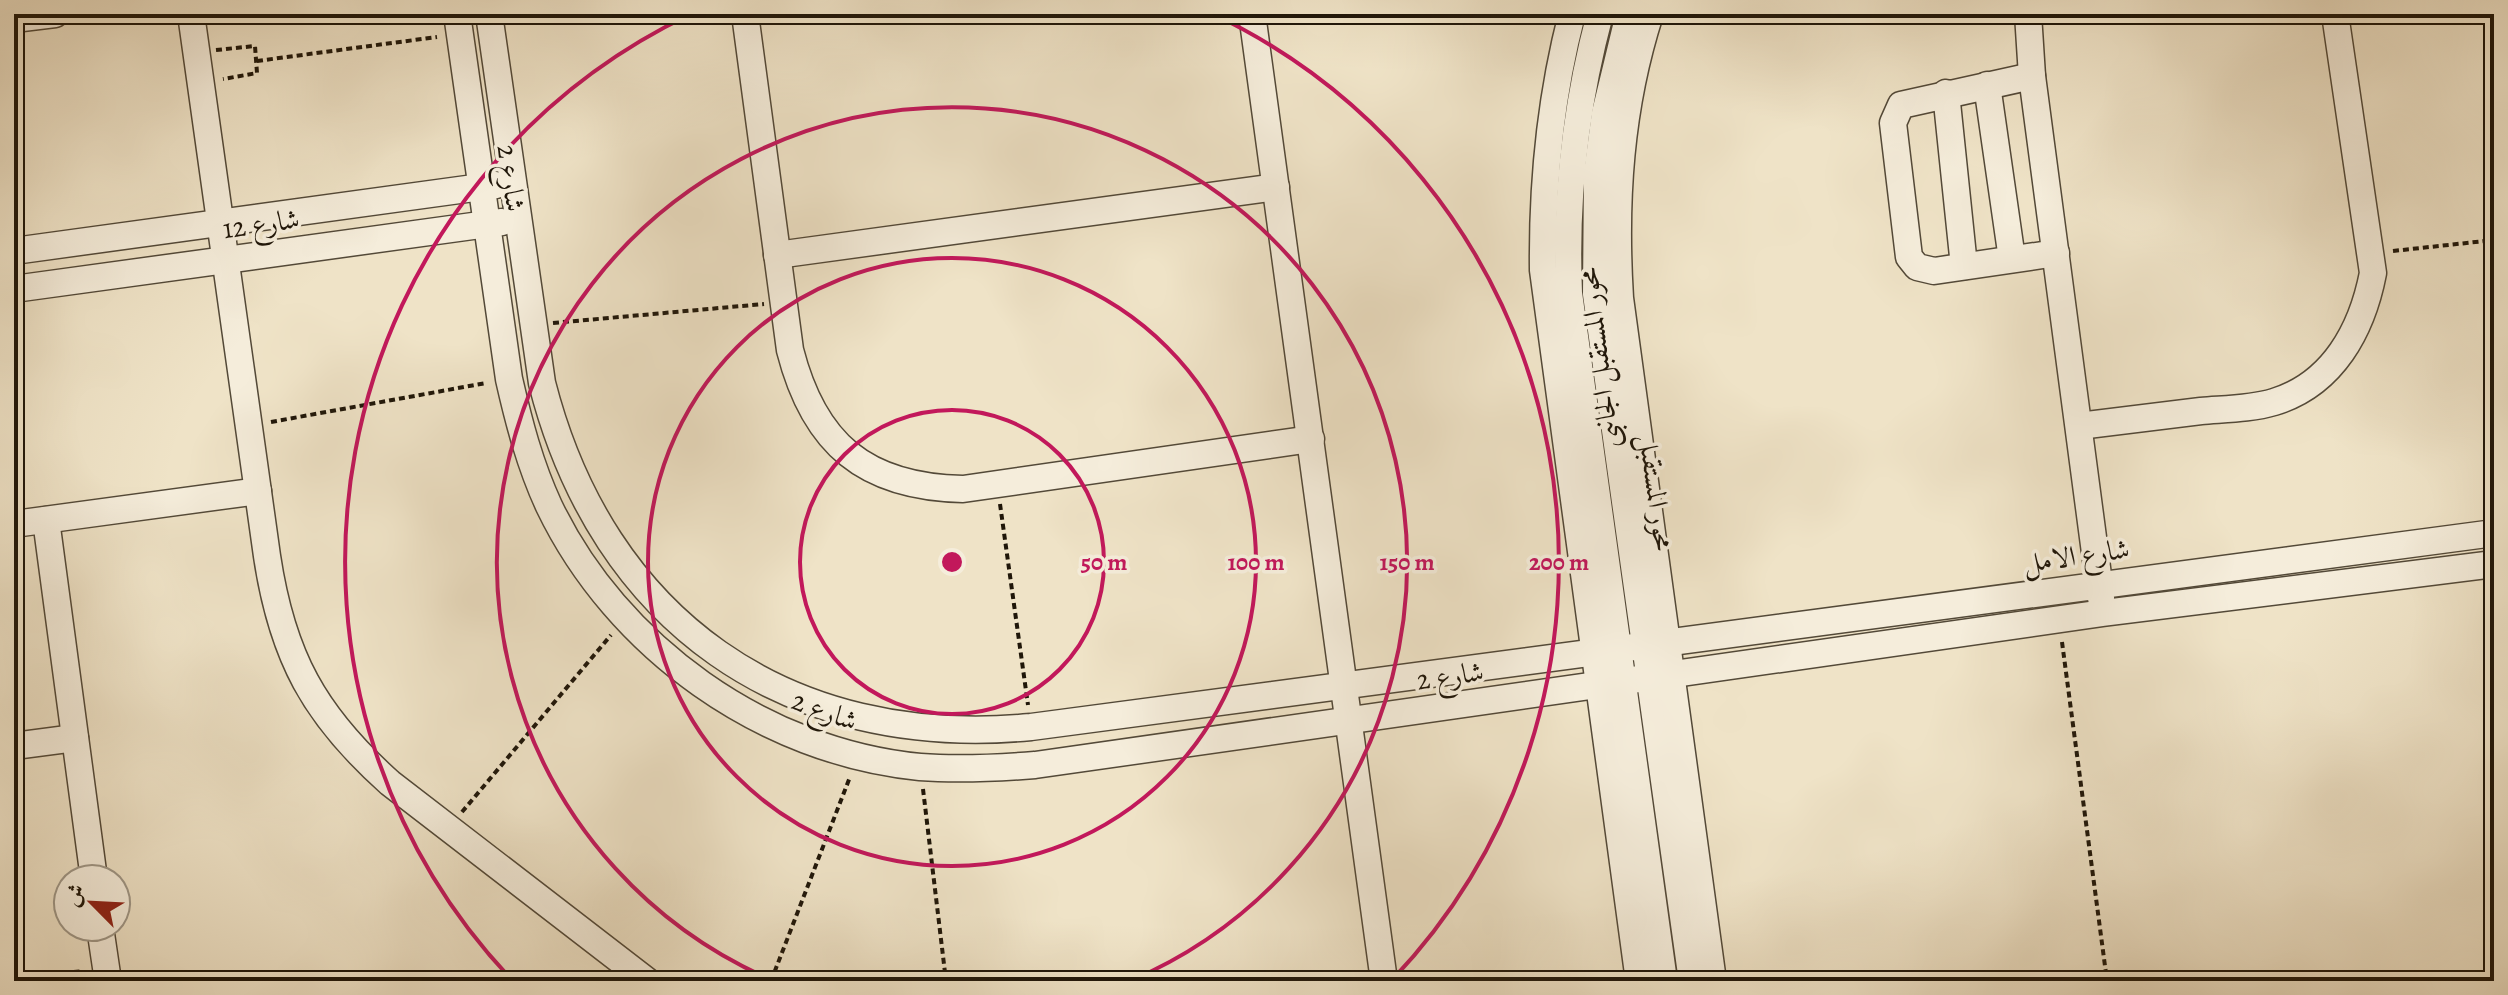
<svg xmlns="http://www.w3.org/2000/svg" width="2508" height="995" viewBox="0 0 2508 995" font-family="Alegreya,Amiri,serif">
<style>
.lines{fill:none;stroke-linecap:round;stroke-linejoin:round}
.minor-casing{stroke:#534938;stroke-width:29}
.path{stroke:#1f1609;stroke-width:4;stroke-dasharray:6 4;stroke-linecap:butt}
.minor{stroke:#f5eddb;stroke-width:26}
.ring{fill:none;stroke:#c2185b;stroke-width:4}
.labels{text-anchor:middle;stroke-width:7;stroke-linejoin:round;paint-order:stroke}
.street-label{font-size:28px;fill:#1f1609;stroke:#f5eddb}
.centre{fill:#c2185b;stroke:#f5eddb;stroke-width:4}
.ring-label{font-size:24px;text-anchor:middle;font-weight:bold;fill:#c2185b;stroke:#f5eddb;stroke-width:7;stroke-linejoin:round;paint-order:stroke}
</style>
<rect width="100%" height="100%" fill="#efe3c7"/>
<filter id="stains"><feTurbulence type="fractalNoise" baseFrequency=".0025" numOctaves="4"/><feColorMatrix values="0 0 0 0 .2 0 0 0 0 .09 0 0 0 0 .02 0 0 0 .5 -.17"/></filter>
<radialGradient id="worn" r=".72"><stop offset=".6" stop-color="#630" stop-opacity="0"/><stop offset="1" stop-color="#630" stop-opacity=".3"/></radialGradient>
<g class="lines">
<g class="minor-casing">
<g id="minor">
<path d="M191,14L267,556C282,656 314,715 390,783L647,981"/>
<path d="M457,14L509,379C519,423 530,465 549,506C617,648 764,752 920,767C959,770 997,768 1035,765L2103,613L2494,564"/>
<path d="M489,14L542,383C603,622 787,750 1031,727L2494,533"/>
<path d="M745,14L790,350C814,444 865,487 963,489L1311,439"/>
<polyline points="1252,14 1384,981"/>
<path d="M1572,14C1550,99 1542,182 1543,270L1639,981"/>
<path d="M1600,14C1575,107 1565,197 1569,293L1664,981"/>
<polyline points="1629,14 1605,113 1597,173 1596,294 1692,981"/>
<path d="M1650,14C1620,107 1614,201 1620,298L1713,981"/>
<polyline points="2028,14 2032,76 2101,598"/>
<polyline points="14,19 55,14"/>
<polyline points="2032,76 1901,105 1893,123 1909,257 1917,267 1934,271 2056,253"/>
<polyline points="1987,85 2012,259"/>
<polyline points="1946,93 1964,266"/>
<polyline points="14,251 496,185"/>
<polyline points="777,255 1276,187"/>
<polyline points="14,289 502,222"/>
<path d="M2079,426C2119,421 2160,416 2201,411C2224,409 2251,409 2274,402C2333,384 2362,330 2373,273L2335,14"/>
<polyline points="46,520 94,879"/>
<polyline points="14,524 258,491"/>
<polyline points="14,746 75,738"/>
<polyline points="100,927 108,981"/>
</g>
</g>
<g class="path">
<polyline points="216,50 255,46 257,73 223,79"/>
<polyline points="257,61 437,37"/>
<polyline points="2393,251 2494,240"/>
<polyline points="553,323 764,304"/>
<polyline points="271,422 486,383"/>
<polyline points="1000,504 1028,705"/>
<polyline points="2062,642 2107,981"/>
<polyline points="923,789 946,981"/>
<polyline points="462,812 611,635"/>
<polyline points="14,979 83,971"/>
<polyline points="771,981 850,777"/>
</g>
<use href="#minor" class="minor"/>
</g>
<g class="ring">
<circle cx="952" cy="562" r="152"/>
<circle cx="952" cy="562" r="304"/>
<path d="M774 981A455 455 0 1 1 1130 981"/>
<path d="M512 980A607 607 0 0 1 691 14M1213 14A607 607 0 0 1 1392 980"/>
</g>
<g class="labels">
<g class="street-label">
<text transform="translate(512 178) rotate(82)" y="10">شارع 2</text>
<text transform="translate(261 223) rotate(-8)" y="10">شارع 12</text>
<text transform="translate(1598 358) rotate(-97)" y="10">محور المستقبل الجانبى</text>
<text transform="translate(1657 492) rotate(82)" y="10">محور المستقبل</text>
<text transform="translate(2076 555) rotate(-8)" y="10">شارع الامل</text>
<text transform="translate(1450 675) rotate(-8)" y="10">شارع 2</text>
<text transform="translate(825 710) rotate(20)" y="10">شارع 2</text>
</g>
</g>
<circle cx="952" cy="562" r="12" class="centre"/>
<g class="ring-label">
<text x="1104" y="570">50 m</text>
<text x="1256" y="570">100 m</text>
<text x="1407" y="570">150 m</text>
<text x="1559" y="570">200 m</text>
</g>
<rect width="2508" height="995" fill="none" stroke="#efe3c7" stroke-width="48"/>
<rect x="16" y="16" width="2476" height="963" fill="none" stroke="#1f1609" stroke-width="4"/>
<rect x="24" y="24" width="2460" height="947" fill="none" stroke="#1f1609" stroke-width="2"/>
<g transform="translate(92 903) rotate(294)"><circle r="38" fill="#f5eddb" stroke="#9f9787" stroke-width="2"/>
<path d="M0-6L14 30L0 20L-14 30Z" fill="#8f2418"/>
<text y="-12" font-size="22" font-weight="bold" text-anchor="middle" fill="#1f1609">ش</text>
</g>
<rect width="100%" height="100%" filter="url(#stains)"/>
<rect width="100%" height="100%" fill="url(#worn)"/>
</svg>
